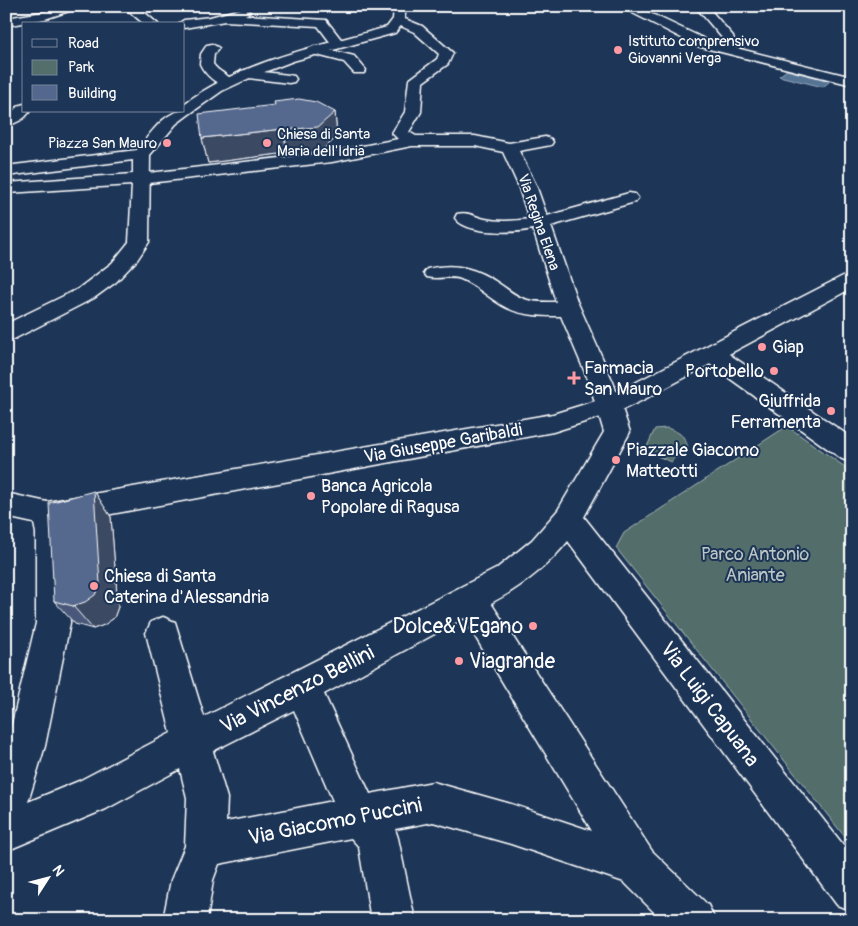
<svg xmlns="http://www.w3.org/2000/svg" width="858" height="926" viewBox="0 0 858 926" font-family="Pangolin,sans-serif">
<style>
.green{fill:#536e6b;stroke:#a9b6b5}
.water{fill:#557393;stroke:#99abbe}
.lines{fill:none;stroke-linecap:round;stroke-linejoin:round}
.minor-casing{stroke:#fff;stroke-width:3}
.major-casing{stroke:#fff;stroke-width:3}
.minor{fill:#1d3557;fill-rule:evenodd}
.major{fill:#1d3557;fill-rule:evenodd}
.wall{fill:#48597a;stroke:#fff}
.shaded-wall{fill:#3b4863;stroke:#fff}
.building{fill:#54678e;stroke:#fff}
.poi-dot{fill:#ff9aa2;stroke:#1d3557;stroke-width:2}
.labels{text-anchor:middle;stroke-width:4;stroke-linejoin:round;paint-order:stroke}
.far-poi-label{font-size:15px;fill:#fff;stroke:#1d3557;text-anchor:start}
.far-street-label{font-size:15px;fill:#fff;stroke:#1d3557}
.poi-label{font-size:18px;fill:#fff;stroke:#1d3557;text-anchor:start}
.street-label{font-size:18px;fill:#fff;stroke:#1d3557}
.park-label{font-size:18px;fill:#bac5c4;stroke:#1d3557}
.near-poi-label{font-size:21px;fill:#fff;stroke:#1d3557;text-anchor:end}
.near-street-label{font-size:21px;fill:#fff;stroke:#1d3557}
</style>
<rect width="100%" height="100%" fill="#1d3557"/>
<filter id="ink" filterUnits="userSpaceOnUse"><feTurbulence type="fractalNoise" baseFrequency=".02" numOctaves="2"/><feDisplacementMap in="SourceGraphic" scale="10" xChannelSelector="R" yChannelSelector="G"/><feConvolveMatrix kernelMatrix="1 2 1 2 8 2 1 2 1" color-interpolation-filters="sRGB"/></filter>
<g filter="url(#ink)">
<g class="green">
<polygon points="787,426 852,472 852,846 616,548 624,533"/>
<path d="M667,428C679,432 685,435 688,448L685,454L673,459L672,462L645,451L655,429Z"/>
</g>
<polygon class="water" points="787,70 830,81 823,87 779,76"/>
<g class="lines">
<g class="minor-casing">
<g id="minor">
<polygon points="61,6 80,6 78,8 45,19 6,26 6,18 43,12"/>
<polygon points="123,6 137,6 158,24 144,24"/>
<polygon points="619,6 635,6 707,40 723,44 723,39 695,6 707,6 733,36 736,48 852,77 852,85 697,46"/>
<polygon points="244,8 250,12 245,15 326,20 344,43 343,46 333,46 318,26 225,21 184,28 184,24 178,24 184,20 210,17"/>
<path d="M400,17L422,26L453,53L448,64L423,82L421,112L409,132L416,136H475L509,143L545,137L551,139L553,142L551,145L519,151L536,185L547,216L629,193L635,194L638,198L635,202L551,226L577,301L613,382L630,432L584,517L852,856V911L837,905L568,541C546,568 521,587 491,603L652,851L708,905L715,920H662L624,882L511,844L433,822L395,829L398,838L415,920H371L359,847L351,838L219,864L213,880L207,920H163L171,880L185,846L187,798L180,769L106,809L6,851V749L36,623V533L32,514L37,506L47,502L57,506L62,514L66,533L70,623L45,746L28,802L79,781L171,733L146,633L151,622L163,617L175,622L204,717L496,569L532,540L558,510L604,432L589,382L561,316C543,316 524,316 507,308C491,300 478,286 461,279C450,275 438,280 427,277L424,273L427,269C455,262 477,268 501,285C508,290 516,296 524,299C534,303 546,302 556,302L533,229C515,233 466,235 455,218L457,214C468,211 475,217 485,219C499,222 515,221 529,219L518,185L503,152L475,146H412L332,162L140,184L134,183L131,179L134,175L140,174L332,152L398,139L392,133L405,112L409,80L437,59L439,54L414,32L396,24L394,21ZM464,618L592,831L511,804L433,782L370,794L324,694ZM294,710L333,801L226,822L227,798L213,751Z"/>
<path d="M212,44L219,48L214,54L213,64C218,72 229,75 234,82L232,85C219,88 205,75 200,64L201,54L207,45Z"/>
<polygon points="314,46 354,56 366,70 364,73 354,73 344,62 309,53 307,50"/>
<polygon points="246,70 289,75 294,76 296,79 294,82 289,83 241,77 239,74 241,71"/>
<path d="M24,104V111H30C24,120 16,123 6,126V116C14,112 17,105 24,104Z"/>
<polygon points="712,346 720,348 852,438 852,462 842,459 704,360 700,354 704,348"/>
</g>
</g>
<g class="major-casing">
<g id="major">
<path d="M394,6H406L404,22L395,33L293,61L254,76L222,91L188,115L176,124L150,155L149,242L137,260L116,282L94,298L14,339L6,341V324L78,289L112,263L129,242L132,185L8,193H6V183L133,174V160L6,176V166L137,150C150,135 164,111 184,111V104C243,60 317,47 387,27L393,19Z"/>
<polygon points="852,273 852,288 643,400 620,411 553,432 47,526 6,517 6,493 47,502 553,414 602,399 625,388 845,275"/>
</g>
</g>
<use href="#minor" class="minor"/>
<use href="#major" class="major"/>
</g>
<g class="wall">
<polygon points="335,112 337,137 321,151 288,155 287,153 208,163 202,138"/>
<polygon points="94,491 111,517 118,607 114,618 104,625 93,629 75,624 54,601"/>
</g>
<g class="shaded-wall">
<polygon points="335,112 337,137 321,151 288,155 284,130"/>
<polygon points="283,129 287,153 208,163 202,138"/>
<polygon points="94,491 111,517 118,607 114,618 104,625 93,629 73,606"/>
</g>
<g class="building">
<polygon points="299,99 316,102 335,112 318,127 284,130 283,129 202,138 199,114 275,105 274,102"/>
<polygon points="94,491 100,584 95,595 85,602 73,606 54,601 49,503"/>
</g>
</g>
<g class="poi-dot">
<circle cx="618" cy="50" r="5"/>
<circle cx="167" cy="143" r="5"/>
<circle cx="267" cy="143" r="5"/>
<circle cx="762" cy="347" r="5"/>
<circle cx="774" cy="371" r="5"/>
<path d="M571.5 370.5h5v5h5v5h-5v5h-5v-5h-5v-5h5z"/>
<circle cx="831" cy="411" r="5"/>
<circle cx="616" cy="460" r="5"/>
<circle cx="311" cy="496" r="5"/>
<circle cx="94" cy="586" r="5"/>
<circle cx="533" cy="626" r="5"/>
<circle cx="459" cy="661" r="5"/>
</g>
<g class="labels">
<g class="far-poi-label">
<text x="628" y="46">Istituto comprensivo<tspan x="628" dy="17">Giovanni Verga</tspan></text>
<text x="277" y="139">Chiesa di Santa<tspan x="277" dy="17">Maria dell'Idria</tspan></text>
<text x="157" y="148" text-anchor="end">Piazza San Mauro</text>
</g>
<g class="far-street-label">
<text transform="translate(539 222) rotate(71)" y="5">Via Regina Elena</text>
</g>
<g class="poi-label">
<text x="772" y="353">Giap</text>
<text x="584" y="374">Farmacia<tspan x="584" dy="21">San Mauro</tspan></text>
<text x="764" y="377" text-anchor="end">Portobello</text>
<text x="821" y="407" text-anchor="end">Giuffrida<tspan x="821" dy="21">Ferramenta</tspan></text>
<text x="626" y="456">Piazzale Giacomo<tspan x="626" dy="21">Matteotti</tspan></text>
<text x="321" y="492">Banca Agricola<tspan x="321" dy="21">Popolare di Ragusa</tspan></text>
<text x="104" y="582">Chiesa di Santa<tspan x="104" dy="21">Caterina d'Alessandria</tspan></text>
</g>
<g class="street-label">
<text transform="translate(443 443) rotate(-10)" y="6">Via Giuseppe Garibaldi</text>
</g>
<g class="park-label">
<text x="755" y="560">Parco Antonio<tspan x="755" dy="21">Aniante</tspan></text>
</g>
<g class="near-poi-label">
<text x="523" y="633">Dolce&amp;VEgano</text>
<text x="469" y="668" text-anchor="start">Viagrande</text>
</g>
<g class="near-street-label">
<text transform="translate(297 689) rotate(-27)" y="7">Via Vincenzo Bellini</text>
<text transform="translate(710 704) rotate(53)" y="7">Via Luigi Capuana</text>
<text transform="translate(335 821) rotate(-11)" y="7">Via Giacomo Puccini</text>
</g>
</g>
<rect width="858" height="926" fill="none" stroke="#1d3557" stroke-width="25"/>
<rect x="12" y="12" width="833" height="901" fill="none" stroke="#fff" stroke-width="2" filter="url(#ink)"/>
<rect x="22" y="22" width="162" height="90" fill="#1d3557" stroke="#77869a"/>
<rect x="32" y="39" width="25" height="8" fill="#1d3557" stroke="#77869a"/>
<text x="68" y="48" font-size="15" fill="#ffffff">Road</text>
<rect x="32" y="60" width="25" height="15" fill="#536e6b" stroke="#77869a"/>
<text x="68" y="72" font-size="15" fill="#ffffff">Park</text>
<rect x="32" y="85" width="25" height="15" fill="#54678e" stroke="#77869a"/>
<text x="68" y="98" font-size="15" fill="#ffffff">Building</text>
<g transform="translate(48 878) rotate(54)" stroke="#1d3557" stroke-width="4" paint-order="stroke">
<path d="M0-4L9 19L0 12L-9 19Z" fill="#ffffff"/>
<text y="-8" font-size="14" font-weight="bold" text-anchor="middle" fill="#ffffff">N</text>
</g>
</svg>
